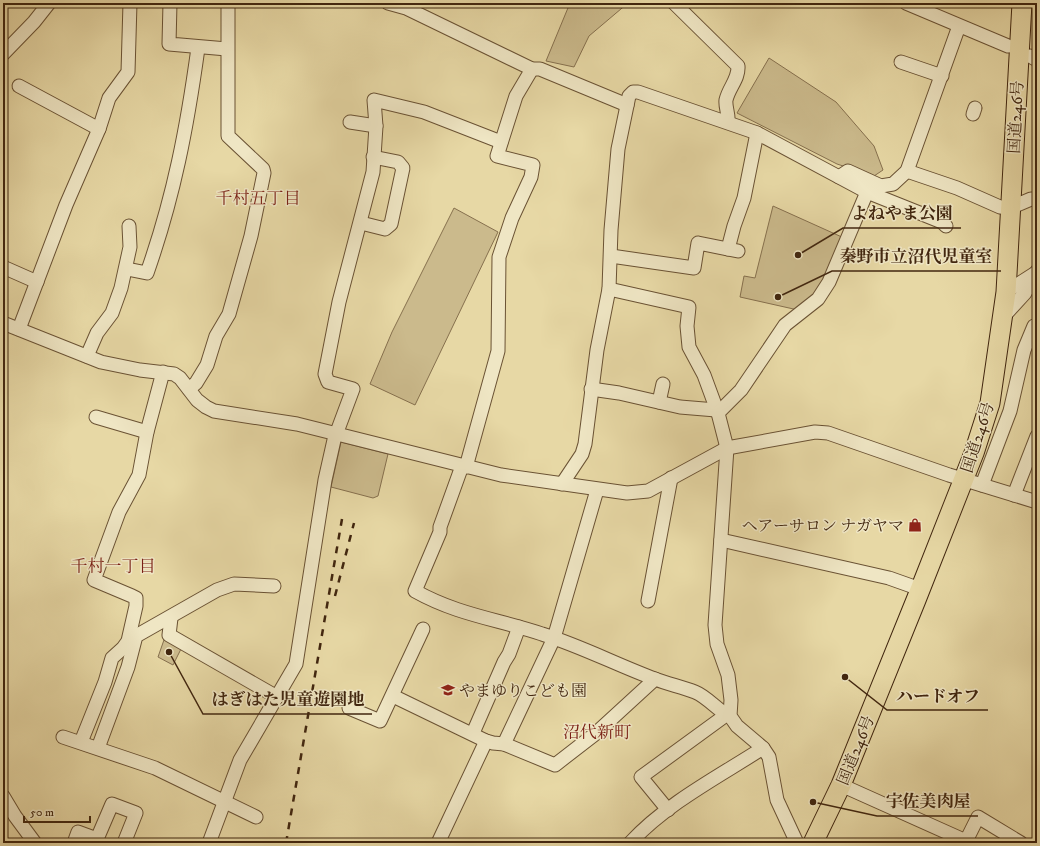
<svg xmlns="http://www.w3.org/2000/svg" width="1040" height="846" viewBox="0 0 1040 846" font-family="'IM FELL DW Pica','Noto Serif JP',serif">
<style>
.green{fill:#cbba8c;stroke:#86704e}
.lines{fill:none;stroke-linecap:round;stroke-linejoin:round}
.minor-casing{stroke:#6a5234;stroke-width:15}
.highway-casing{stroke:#41260f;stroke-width:21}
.minor{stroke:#efe6c4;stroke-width:13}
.highway{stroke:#e7d8a5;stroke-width:19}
.rail{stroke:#41260f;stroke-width:2.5;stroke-dasharray:7 7;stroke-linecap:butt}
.labels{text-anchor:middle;stroke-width:3;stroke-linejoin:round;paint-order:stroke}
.street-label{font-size:16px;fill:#41260f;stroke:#efe6c4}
.poi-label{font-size:16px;fill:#41260f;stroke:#efe6c4;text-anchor:end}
.neighbourhood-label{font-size:17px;fill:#7a1f14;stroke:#efe6c4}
.leader{fill:none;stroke:#41260f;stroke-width:1.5}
.callout-dot{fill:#41260f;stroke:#efe6c4;stroke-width:1.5}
.callout-label{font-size:17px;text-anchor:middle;font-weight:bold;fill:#41260f;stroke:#efe6c4;stroke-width:3;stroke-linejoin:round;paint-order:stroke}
</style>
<rect width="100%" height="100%" fill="#e7d8a5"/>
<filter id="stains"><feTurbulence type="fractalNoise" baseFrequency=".005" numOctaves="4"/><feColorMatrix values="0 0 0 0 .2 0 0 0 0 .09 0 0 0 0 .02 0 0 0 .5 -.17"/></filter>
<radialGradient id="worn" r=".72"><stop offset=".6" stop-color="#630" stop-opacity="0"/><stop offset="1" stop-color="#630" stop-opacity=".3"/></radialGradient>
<g class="green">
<polygon points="570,3 628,3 589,36 574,67 546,61"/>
<polygon points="769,58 836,102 874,146 883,170 874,176 837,164 737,113"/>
<polygon points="773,206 844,238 820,289 798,310 740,297 744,276 755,278"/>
<polygon points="454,208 498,232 415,405 370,384 392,332"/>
<polygon points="341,442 388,454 378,496 373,498 331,487"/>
<polygon points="165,637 182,647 173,665 158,657"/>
</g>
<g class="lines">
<g class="minor-casing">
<g id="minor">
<polyline points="170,3 169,44 227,49"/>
<polyline points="388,3 406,8 532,69 540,69 627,105"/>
<path d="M674,3L738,66C739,79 729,87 726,100C725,107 729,114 728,122"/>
<polyline points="906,3 1008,46"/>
<polyline points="3,54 34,22 49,3"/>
<polyline points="1030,56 1037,60"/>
<polyline points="901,62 942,76"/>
<polyline points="19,86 99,129"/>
<polyline points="973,114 975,108"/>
<polyline points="350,122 376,126"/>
<polyline points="907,171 957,188 1000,207 1010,208 1031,199 1037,199"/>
<polyline points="839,177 848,171 881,186 893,184 907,171 959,26"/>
<polyline points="361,223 385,229 391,224 403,168 398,162 373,157"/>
<polyline points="728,249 734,226 744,198 757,133"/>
<polyline points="611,256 694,268 698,243 738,251"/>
<polyline points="3,267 37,282"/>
<path d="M127,269L147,273C174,196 187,128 198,48"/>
<polyline points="609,289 689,307 687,326 689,347 704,375 718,413"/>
<polyline points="1006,292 1034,274"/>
<polyline points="1004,316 1025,293 1037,271"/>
<polyline points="3,323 101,362 140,370 174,374 180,378 197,400 206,407 214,411 297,424 501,475 627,493 648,491 727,448 815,432 828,433 949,475 1037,502"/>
<polyline points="19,329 66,205 99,129 109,98 128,72 130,3"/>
<polyline points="87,356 97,333 112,313 121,288 130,247 129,226"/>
<polyline points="189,389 196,383 207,365 216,336 229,314 251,236 264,173 263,169 228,136 228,3"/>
<polyline points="591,389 619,393 680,407 716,410"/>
<polyline points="659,402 663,384"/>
<polyline points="96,417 147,432"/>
<path d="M462,466L440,527V532L415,591C458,615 497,619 542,634C581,646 617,665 655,679C668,684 682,687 695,692C708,697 721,714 730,716"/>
<polyline points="466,467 498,351 499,257 512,218 531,177 533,165 497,156 516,96 532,69"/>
<polyline points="562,484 582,454 585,444 597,350 609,289 611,230 618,149 629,96 633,92 638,92 757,133 867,192 942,222 946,226"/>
<polyline points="982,485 1010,411 1024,350 1034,326 1037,327"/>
<polyline points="1014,495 1037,436"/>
<polyline points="721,540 889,578 920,589"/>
<polyline points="648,601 671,478"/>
<polyline points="171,618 169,635 277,697"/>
<polyline points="393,696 486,741 493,743 504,744 555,765 595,734 655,679"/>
<polyline points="349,708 380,721 423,629"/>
<polyline points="473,733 504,662 509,654 519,627"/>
<polyline points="63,737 155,768 256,817"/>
<polyline points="81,742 105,682 112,658 123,648 128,641 136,606 136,598 132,596 94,580 119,512 139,475 147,432 163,372"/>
<polyline points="504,744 554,638 597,490"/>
<polyline points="98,748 128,667 136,636 217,590 234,584 274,586"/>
<polyline points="841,785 966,841"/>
<polyline points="3,796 15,816 35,843"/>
<polyline points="668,810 641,777 726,715"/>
<polyline points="74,843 78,832 97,839 112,804 136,813 124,843"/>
<polyline points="209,843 240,760 296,664 325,480 334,440 353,389 328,382 325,374 339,302 373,172 376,126 374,100 424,112 501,142"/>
<polyline points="438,843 486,741"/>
<path d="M630,843C667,803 718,777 763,748"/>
<polyline points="797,843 777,800 769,757 763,748 737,726 730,716 731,700 728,675 717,644 715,625 727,448 718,413 741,390 785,325 818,299 829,282 867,192"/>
<polyline points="965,843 978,817 1021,843"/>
</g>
</g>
<g class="highway-casing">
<polyline id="highway" points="813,843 841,785 916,600 974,453 990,403 1006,292 1022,3"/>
</g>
<use href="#minor" class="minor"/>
<use href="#highway" class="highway"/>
<g class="rail">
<polyline points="335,596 354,523"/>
<polyline points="286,843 342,519"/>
</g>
</g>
<defs>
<g id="shop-bare" transform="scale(1.08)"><path d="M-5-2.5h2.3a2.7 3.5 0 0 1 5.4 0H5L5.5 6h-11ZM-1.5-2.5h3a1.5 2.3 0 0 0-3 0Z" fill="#8f2418" stroke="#efe6c4" stroke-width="2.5" paint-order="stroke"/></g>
<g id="school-bare" transform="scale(1.08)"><path d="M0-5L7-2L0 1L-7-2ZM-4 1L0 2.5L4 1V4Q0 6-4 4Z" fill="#8f2418" stroke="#efe6c4" stroke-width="2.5" paint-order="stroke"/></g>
</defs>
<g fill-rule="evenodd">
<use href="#shop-bare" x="915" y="525"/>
<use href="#school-bare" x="448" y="690"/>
</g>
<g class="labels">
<g class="street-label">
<text transform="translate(1015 117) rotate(-87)" y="6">国道246号</text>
<text transform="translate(977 437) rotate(-72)" y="6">国道246号</text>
<text transform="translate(855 750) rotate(-68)" y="6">国道246号</text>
</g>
<g class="poi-label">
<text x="904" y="531">ヘアーサロン ナガヤマ</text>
<text x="459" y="696" text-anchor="start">やまゆりこども園</text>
</g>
<g class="neighbourhood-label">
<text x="258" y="204">千村五丁目</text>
<text x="113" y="572">千村一丁目</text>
<text x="597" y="738">沼代新町</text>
</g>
</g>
<path class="leader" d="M798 255L843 228H961M778 297L832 271H1001M845 677L887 710H988M169 652L203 714H372M813 802L877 816H978"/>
<g class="callout-dot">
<circle cx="798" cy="255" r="4"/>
<circle cx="778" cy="297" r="4"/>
<circle cx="845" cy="677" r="4"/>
<circle cx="169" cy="652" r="4"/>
<circle cx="813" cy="802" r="4"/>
</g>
<g class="callout-label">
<text x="902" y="219">よねやま公園</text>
<text x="916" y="262">秦野市立沼代児童室</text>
<text x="938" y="702">ハードオフ</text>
<text x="288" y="705">はぎはた児童遊園地</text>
<text x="928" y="807">宇佐美肉屋</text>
</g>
<rect width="1040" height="846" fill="none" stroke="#e7d8a5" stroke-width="16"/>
<rect x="4" y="4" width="1032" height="838" fill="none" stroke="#41260f" stroke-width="2"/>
<rect x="8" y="8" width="1024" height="830" fill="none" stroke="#41260f"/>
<path d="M24 816v6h66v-6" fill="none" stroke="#41260f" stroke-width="2"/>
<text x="30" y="816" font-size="12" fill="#41260f" stroke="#efe6c4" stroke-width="3" paint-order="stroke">50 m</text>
<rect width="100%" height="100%" filter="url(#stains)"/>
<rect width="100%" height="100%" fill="url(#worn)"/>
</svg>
